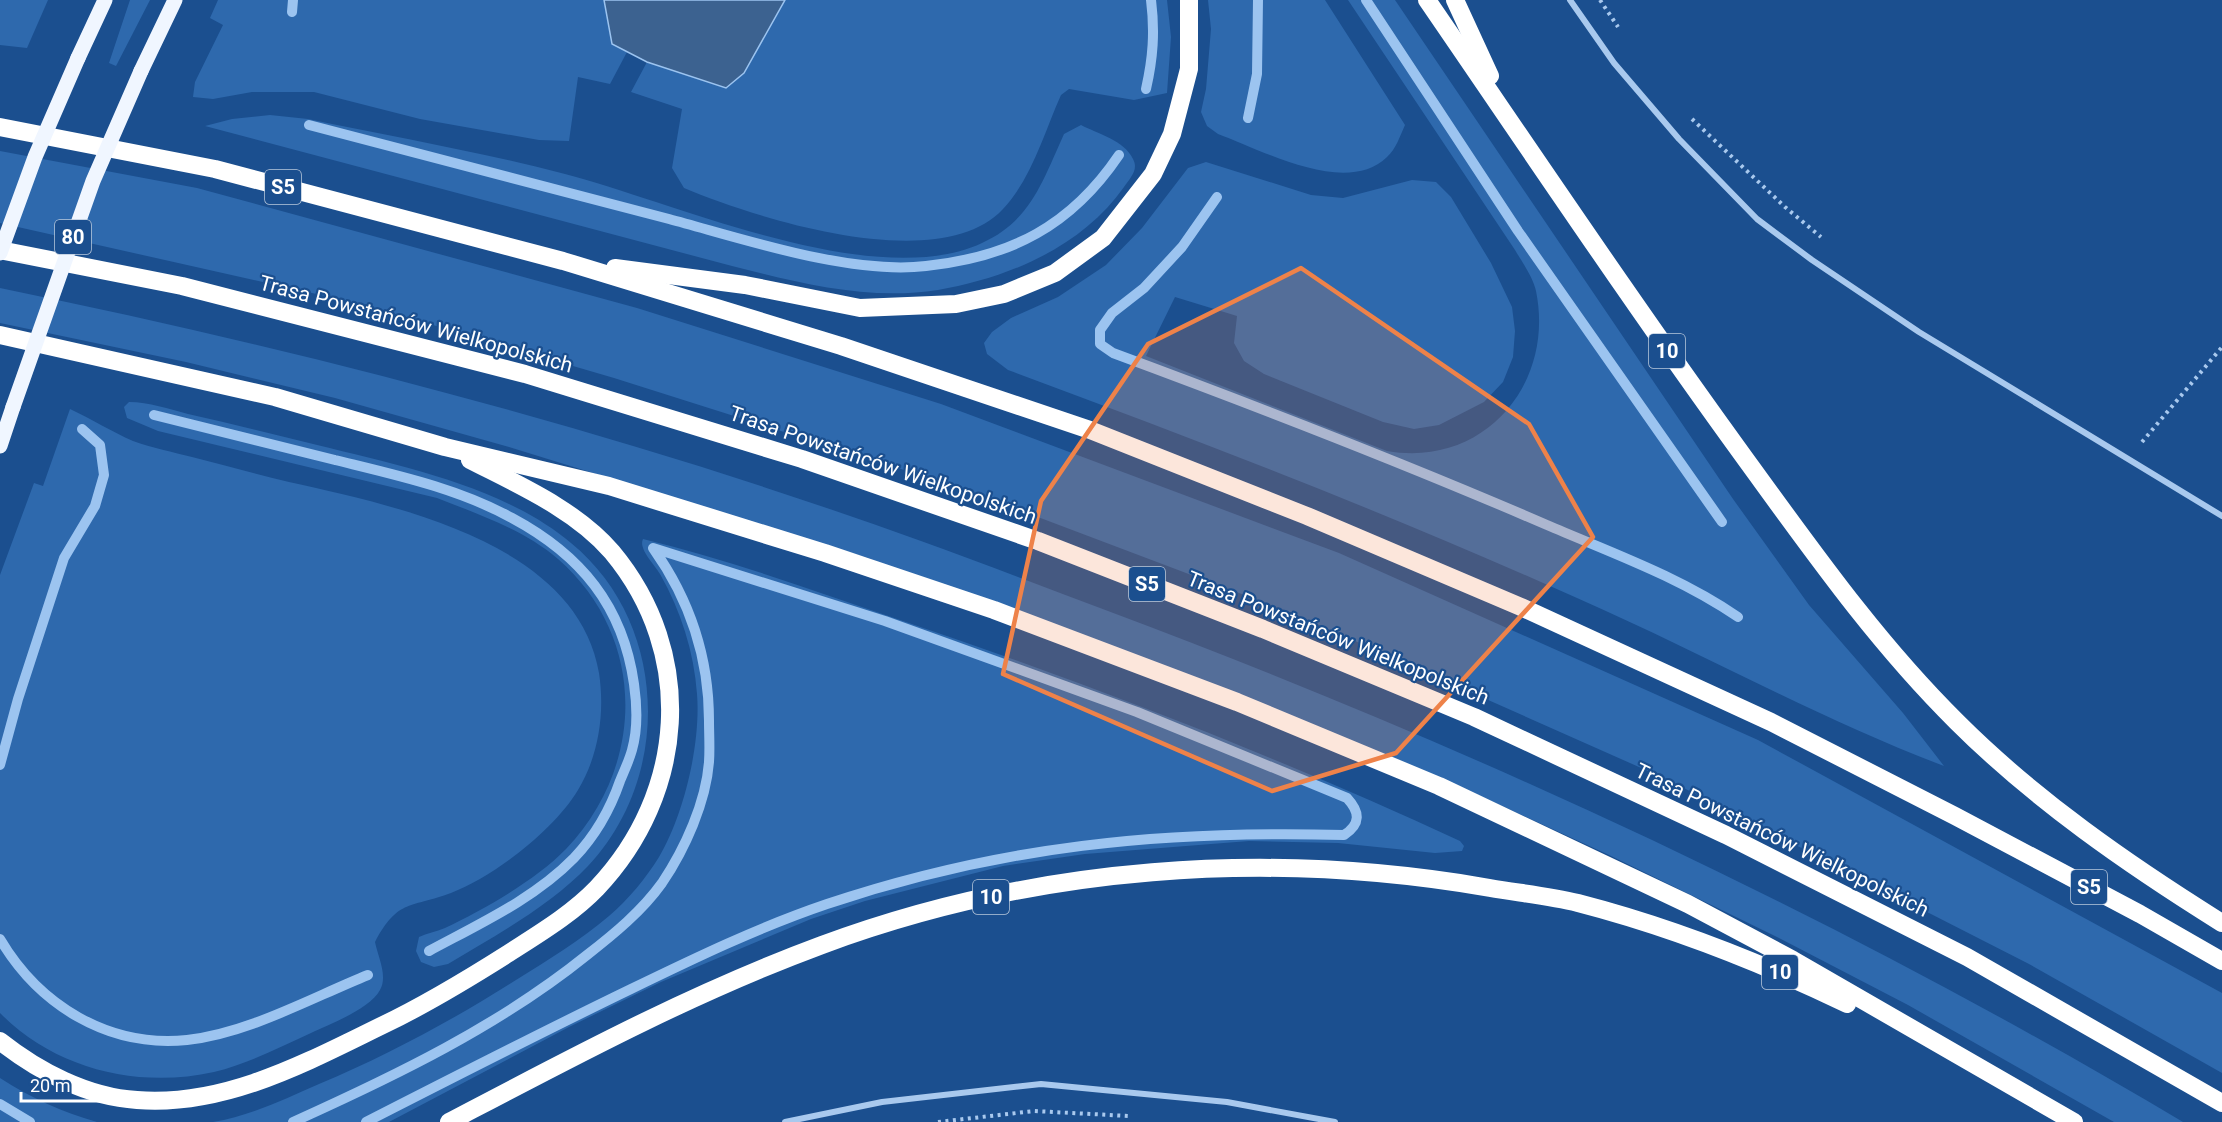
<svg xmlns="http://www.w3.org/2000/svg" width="2222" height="1122" viewBox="0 0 2222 1122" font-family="Roboto,sans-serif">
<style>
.green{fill:#2e69ad}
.water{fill:#3c6290;stroke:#9cc4f0;stroke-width:1.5}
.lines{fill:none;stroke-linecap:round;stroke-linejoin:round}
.stream{stroke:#9cc4f0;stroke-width:10}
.path{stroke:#a9c9ee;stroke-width:4;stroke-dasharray:3 4.5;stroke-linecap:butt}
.street{stroke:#a9c9ee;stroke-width:6}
.primary{stroke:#f0f6ff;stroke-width:15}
.highway{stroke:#fff;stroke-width:18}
.primary-bridge{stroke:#f0f6ff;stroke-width:15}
.marked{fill:#ee8249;fill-opacity:0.2;stroke:#ee8249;stroke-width:4.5;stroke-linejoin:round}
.labels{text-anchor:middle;stroke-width:4.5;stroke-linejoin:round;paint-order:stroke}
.shield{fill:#1b4f8f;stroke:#bbcadd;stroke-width:1.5}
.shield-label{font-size:20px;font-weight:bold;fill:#fff}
.street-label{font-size:21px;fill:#fff;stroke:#1b4f8f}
</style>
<rect width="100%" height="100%" fill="#1b4f8f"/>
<g class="green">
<polygon points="0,0 48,0 27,48 0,45"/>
<polygon points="130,0 150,0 116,66 109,63"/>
<polygon points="218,0 604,0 612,44 627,52 610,84 578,77 569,141 539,140 420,119 314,92 252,92 213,99 193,97 195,82 223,25 210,18"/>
<path d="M785,0H1167L1171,37L1167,93L1134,100L1069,89L1061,95C1044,133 1032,178 1003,209C940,277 758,219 684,188L672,168L682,109L631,92L647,62L726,88L744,73Z"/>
<path d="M1208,0H1325L1405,125C1400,136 1396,149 1387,157C1346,197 1262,150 1218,134L1207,126L1201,112L1206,89L1211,29Z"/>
<path d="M1348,0H1395L1733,499L1809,605L1903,713L1944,766C1818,718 1700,652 1577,598C1390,514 1200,441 1008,370L987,354L984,343L992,332L1011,318L1058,297L1106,265L1142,228L1188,168L1206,162L1311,195L1343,198L1412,180L1436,182L1451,197L1491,263L1512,307L1515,331L1513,357L1503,382L1484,402L1439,425L1414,429L1383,422L1264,374L1244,361L1234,343L1237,316L1175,297L1146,356L1387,451C1484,468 1555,384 1536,291C1533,277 1522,262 1515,250Z"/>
<path d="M270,115L308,119C394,137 481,152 565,174C676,203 875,293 982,243C1031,221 1043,180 1064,134L1081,125C1098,134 1124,140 1133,159C1139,170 1130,178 1124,187C1082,247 1008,278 938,290C868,301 799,283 732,266L205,126L232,119Z"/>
<polygon points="0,151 197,188 637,308 941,404 1339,553 1758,740 2222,993 2222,1073 2029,964 1666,779 1292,613 964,489 614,378 361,304 0,223"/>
<path d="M0,288C311,352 622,433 921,541C983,563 1046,588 1108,611C1480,750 1842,919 2183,1122H2114L1908,1005L1779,938L1609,855L1454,784L868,558L509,447L335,398L186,362L0,323Z"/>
<path d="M129,402C149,402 169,409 188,414C227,423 266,432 305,442C392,464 501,484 571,543C668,622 673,776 588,866C550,906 495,936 448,964L434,967L421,962L416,951L419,937C427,933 436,932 445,928C483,910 536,880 566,849C646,765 647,637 558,559C524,530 478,514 437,498L158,431L127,418L124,407Z"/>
<path d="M70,409C92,419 112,432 133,441C152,448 173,452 192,457C224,465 256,474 289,482C397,506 577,543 599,673C605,713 599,755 578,790C554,830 495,876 451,893C412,908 398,898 375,942C378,957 388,976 380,990C370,1009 330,1024 311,1033C280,1047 248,1064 214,1072C138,1089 55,1069 0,1013V575L34,483L43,486Z"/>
<path d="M643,539C731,560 817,592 903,621C1092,685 1279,757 1460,841L1464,846L1462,851L1435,853L1338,843L1249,841L1085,854L1003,866L865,901L811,919L661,982L569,1027L389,1122H213C250,1116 285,1099 319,1084C388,1055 453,1020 516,980C548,960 581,940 609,916C628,900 646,878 659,857C684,815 701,743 697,694C694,652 681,611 660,574C655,565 638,549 643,539Z"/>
<path d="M0,1078C31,1098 62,1112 97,1122H0Z"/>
</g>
<polygon class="water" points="604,0 785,0 744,73 726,88 647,62 612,44"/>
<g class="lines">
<g class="stream">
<polyline points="1366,0 1518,231 1722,522"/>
<polyline points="292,12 293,0"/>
<path d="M1146,89C1153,58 1155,32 1151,0"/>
<polyline points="1248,118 1257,74 1258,0"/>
<path d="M309,125C429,156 549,187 669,219C744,239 850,275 926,266C1011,257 1071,226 1119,155"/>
<path d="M1217,197L1182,247L1144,288L1112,313L1100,330V344L1113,353C1259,407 1404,463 1547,525C1612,553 1680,577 1738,617"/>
<path d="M154,415C215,430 275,445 335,460C396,475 457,488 512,518C581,555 623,606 634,684C637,705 638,729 632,750C629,761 624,771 620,781C610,810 595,836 574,858C534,899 479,924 429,951"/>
<polyline points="0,765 18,699 64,558 95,506 104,475 100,445 82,429"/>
<path d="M0,939C39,1005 108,1048 187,1040C249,1033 311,998 368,975"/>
<polyline points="0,1104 30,1122"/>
<path d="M293,1122C395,1076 499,1026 587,955C614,934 642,911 662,883C685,849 706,802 709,762C710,748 709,734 709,721C709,656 690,600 653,548L885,621L1137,712L1347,798C1360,812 1361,824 1344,835C1161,830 1001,846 827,904C759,927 695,958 631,989C542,1032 454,1077 366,1122"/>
</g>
<g class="path">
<polyline points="1600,0 1618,27"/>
<polyline points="1692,119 1785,207 1821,237"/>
<polyline points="2142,442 2222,347"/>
<polyline points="938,1122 1034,1111 1129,1116"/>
</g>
<g class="street">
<polyline points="1570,0 1614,63 1679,139 1757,219 1812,260 1919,332 2222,516"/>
<polyline points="785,1122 882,1102 1041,1084 1227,1102 1335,1122"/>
</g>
<g class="primary">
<polyline points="78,58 105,0"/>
<polyline points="141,71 175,0"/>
<polyline points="0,446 13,407"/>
</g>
<g class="highway">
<path d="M1427,0C1532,153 1635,307 1744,457C1811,549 1876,642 1957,722C2035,800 2129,865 2222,923"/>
<polyline points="1455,0 1490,76"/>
<polyline points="0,127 215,169 563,261 841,346 1090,430 1307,516 1521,607 1771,722 1955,816 2140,914 2222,961"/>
<polyline points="0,250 182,286 525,374 802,459 1038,541 1263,629 1474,717 1726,835 1967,957 2222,1103"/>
<polyline points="615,268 745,285 860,308 956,304 1004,294 1055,273 1103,238 1153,174 1172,134 1189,69 1189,0"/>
<polyline points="0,335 275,397 445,447 609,486 825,553 994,610 1237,702 1439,786 1688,904 1793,960 2074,1122"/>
<path d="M0,1041C38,1071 87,1097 137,1100C225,1107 307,1062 383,1025C427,1004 468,979 509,953C540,933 572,914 597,888C686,794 697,654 612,552C576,510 519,485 470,460"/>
<path d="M449,1122C571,1058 692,993 822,945C1035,866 1267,849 1490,888C1519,893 1549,896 1578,903C1671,927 1760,962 1847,1004"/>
</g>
<g class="primary-bridge">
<polyline points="0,253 35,157 78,58"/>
<polyline points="13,407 93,181 141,71"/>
</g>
</g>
<path class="marked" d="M1301,268L1529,424L1593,537L1396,753L1272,791L1003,674L1041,501L1148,344Z"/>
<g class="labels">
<g class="shield">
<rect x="265" y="170" width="36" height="34" rx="4.5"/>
<rect x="55" y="220" width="36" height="34" rx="4.5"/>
<rect x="1649" y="334" width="36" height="34" rx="4.5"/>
<rect x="1129" y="567" width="36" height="34" rx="4.5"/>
<rect x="2071" y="870" width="36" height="34" rx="4.5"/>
<rect x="973" y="880" width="36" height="34" rx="4.5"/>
<rect x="1762" y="955" width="36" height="34" rx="4.5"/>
</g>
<g class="shield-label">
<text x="283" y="194">S5</text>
<text x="73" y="244">80</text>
<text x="1667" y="358">10</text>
<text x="1147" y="591">S5</text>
<text x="2089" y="894">S5</text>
<text x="991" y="904">10</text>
<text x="1780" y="979">10</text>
</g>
<g class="street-label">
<text transform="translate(416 324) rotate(15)" y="7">Trasa Powstańców Wielkopolskich</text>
<text transform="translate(883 465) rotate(19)" y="7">Trasa Powstańców Wielkopolskich</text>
<text transform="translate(1338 638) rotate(22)" y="7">Trasa Powstańców Wielkopolskich</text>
<text transform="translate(1782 840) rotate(26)" y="7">Trasa Powstańców Wielkopolskich</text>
</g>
</g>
<path d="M21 1092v9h105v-9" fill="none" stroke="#ffffff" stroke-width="3"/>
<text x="30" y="1092" font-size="18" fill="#ffffff" stroke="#1b4f8f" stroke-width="4.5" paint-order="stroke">20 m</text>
</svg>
